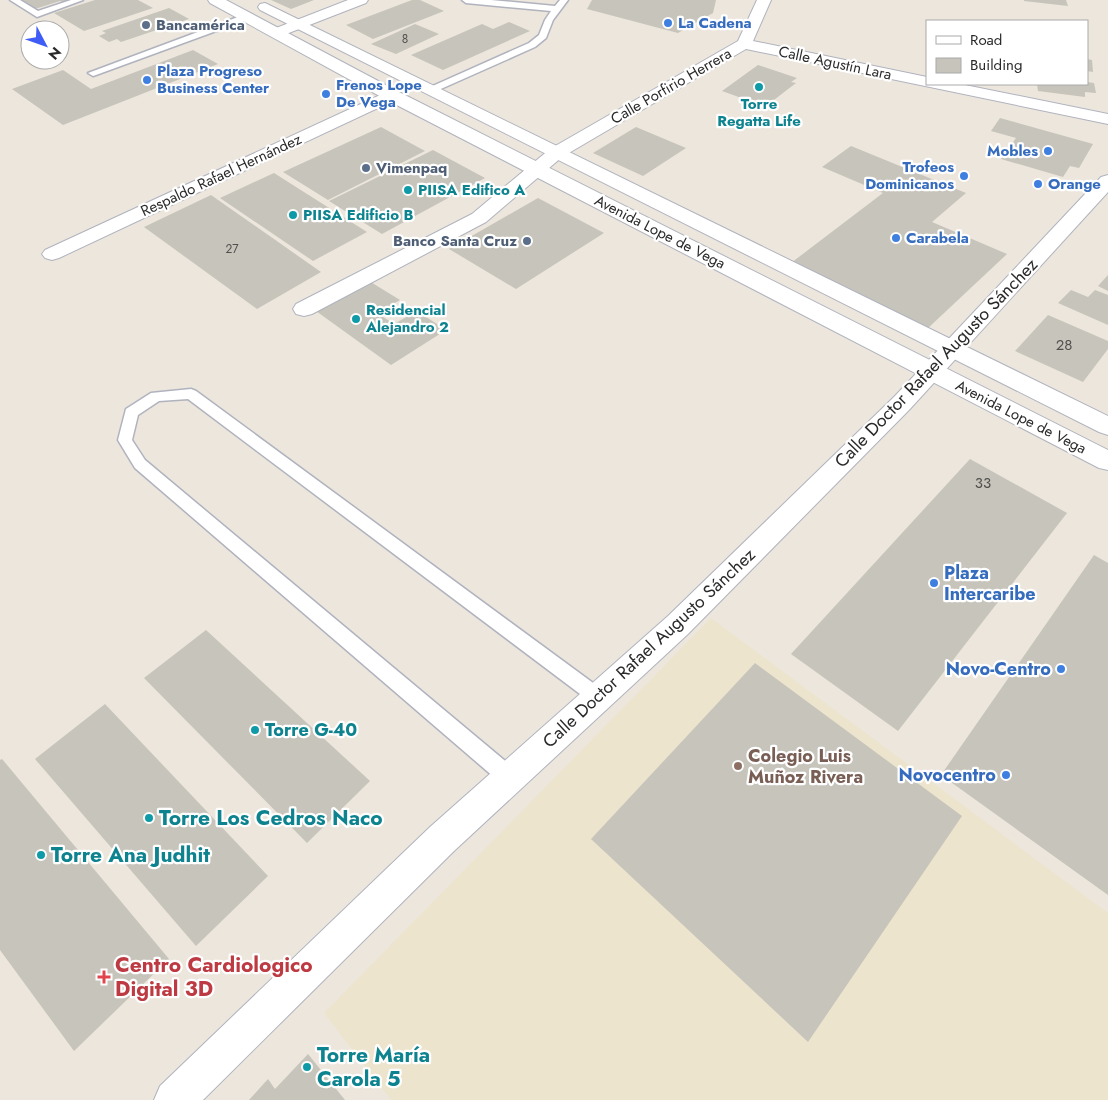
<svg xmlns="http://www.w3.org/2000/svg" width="1108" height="1100" viewBox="0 0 1108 1100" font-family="Jost,sans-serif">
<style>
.education{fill:#ede4cd}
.building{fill:#c7c4bb}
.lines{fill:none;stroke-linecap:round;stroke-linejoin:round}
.service-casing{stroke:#b0b3be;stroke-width:3}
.minor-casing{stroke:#b0b3be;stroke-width:2}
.secondary-casing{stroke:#b0b3be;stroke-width:2}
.service{fill:#fff;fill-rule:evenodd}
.minor{fill:#fff;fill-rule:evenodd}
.secondary{fill:#fff;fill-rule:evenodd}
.shop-dot{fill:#3f7fe0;stroke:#fff;stroke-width:2}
.service-dot{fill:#5c6f8a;stroke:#fff;stroke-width:2}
.culture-dot{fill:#0f9aa8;stroke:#fff;stroke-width:2}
.education-dot{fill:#8d6e63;stroke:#fff;stroke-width:2}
.health-dot{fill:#e0444e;stroke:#fff;stroke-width:2}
.labels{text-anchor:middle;stroke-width:4.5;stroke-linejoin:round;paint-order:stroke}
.far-number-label{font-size:12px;fill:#51504e}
.far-shop-label{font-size:15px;font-weight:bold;fill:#366cbe;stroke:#fff;text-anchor:start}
.far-service-label{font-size:15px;font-weight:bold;fill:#4e5e75;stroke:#fff;text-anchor:start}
.far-street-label{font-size:15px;fill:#2a2a2a;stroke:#fff}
.far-culture-label{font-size:15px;font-weight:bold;fill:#0d838f;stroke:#fff;text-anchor:start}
.number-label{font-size:15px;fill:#51504e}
.street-label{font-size:18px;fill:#2a2a2a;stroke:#fff}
.shop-label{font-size:18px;font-weight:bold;fill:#366cbe;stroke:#fff;text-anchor:end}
.culture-label{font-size:18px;font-weight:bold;fill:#0d838f;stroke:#fff;text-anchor:start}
.education-label{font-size:18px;font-weight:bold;fill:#785e54;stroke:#fff;text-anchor:start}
.near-culture-label{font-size:21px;font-weight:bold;fill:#0d838f;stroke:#fff;text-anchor:start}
.near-health-label{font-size:21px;font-weight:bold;fill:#be3a42;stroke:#fff;text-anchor:start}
</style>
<rect width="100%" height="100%" fill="#ece6dd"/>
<polygon class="education" points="711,618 1108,913 1108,1100 391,1100 324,1013"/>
<g class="building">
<polygon points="20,0 73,0 64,3 60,1 35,9"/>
<polygon points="95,0 138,0 153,8 84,31 54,13"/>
<polygon points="271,0 314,0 291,9"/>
<polygon points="412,0 420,0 444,11 373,39 346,25"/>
<polygon points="592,0 716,0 713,13 678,33 587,9"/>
<polygon points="1024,0 1066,0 1068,6 1024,1"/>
<polygon points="169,8 189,19 121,42 117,39 109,42 99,36 106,33 102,31"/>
<polygon points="509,22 530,31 443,70 411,55 482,24 493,29"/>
<polygon points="415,24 439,34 396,54 371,44"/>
<polygon points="193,50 218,64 63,125 12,89 63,70 91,89"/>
<polygon points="1087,59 1092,60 1093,72 1087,71"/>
<polygon points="758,65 797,78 791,82 796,83 770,103 765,102 761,105 722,91"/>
<polygon points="1087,82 1094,83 1096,93 1085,92 1085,97 1038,91 1037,84 1087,84"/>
<polygon points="1000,118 1093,144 1079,168 1070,166 1063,177 1001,159 1016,138 991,131"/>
<polygon points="381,127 425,151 328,200 283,172"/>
<polygon points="636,127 686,148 643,176 593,153"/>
<polygon points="851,146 966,193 932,222 1007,254 927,329 791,263 883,193 822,167"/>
<polygon points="433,150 485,178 382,234 329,201"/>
<polygon points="274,173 367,232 313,261 220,198"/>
<polygon points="211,195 321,272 257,309 144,227"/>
<polygon points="538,198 604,233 516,289 449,249"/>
<polygon points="1108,275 1108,291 1098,286"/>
<polygon points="369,281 400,300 377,313 394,324 417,311 446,330 391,365 316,311"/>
<polygon points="1071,290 1088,297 1095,290 1108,295 1108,325 1058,303"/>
<polygon points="1048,315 1108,341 1108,349 1083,382 1015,351"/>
<polygon points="970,459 1067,513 898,731 791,654"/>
<polygon points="1094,555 1108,563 1108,895 941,775"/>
<polygon points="206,630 370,781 307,843 144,678"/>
<polygon points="755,663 962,816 808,1042 591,839"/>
<polygon points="105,704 268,876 196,946 35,759"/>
<polygon points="2,759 169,959 74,1051 0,950 0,760"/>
<polygon points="308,1054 345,1100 249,1100 268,1079 275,1089"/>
</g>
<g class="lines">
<g class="service-casing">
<g id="service">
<polygon points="10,0 20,0 38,11 71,0 83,0 37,17"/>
<polygon points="462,0 491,0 555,6 560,0 568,0 553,20 546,38 535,47 434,92 428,92 428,88 529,43 539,35 545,20 551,11 466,3"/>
<polygon points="246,14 250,17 249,19 96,75 93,76 88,73"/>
<polygon points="191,389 196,391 604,691 607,697 604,703 598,705 592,703 188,399 159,401 138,415 132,440 145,460 516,770 519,777 516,784 509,786 502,784 135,468 118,440 126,409 151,393"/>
</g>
</g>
<g class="minor-casing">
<g id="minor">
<polygon points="348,0 368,0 366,3 281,36 271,36 268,33 271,30"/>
<polygon points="757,0 771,0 753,41 927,77 927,84 960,84 1108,114 1108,124 746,49 562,157 486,222 312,314 304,316 296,314 293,309 296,304 472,214 550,149 738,41"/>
<polygon points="391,90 397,91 399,95 397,99 59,258 52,260 45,258 42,254 45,250"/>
<polygon points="1108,175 1108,192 910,409 688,634 454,851 203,1100 154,1100 160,1086 430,827 668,616 894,397 1101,177"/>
</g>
</g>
<g class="secondary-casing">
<g id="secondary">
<polygon points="208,0 226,0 397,91 1108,450 1108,470 1099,468 385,99 210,3"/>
<polygon points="265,3 1108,416 1108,435 1099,432 260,10 258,7 260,4"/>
</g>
</g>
<use href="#service" class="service"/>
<use href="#minor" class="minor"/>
<use href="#secondary" class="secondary"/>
</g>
<g class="shop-dot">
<circle cx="668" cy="23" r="5"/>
<circle cx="147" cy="80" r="5"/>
<circle cx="326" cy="94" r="5"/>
<circle cx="1048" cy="151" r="5"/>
<circle cx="964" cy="176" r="5"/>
<circle cx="1038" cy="184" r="5"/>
<circle cx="896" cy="238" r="5"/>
<circle cx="934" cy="583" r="5"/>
<circle cx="1061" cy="669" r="5"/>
<circle cx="1006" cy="775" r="5"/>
</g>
<g class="service-dot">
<circle cx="146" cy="25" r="5"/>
<circle cx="366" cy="168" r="5"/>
<circle cx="527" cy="241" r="5"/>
</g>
<g class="culture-dot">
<circle cx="759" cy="87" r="5"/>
<circle cx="408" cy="190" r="5"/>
<circle cx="293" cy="215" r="5"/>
<circle cx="356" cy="319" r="5"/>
<circle cx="255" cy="730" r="5"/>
<circle cx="149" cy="818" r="5"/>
<circle cx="41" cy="855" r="5"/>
<circle cx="307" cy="1067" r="5"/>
</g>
<circle class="education-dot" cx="738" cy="766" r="5"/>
<path class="health-dot" d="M101.5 969.5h5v5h5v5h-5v5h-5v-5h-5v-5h5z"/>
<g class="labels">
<g class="far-number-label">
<text x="405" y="43">8</text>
<text x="232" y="253">27</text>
</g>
<g class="far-shop-label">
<text x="678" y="28">La Cadena</text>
<text x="157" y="76">Plaza Progreso<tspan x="157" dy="17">Business Center</tspan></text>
<text x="336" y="90">Frenos Lope<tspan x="336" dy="17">De Vega</tspan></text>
<text x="1038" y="156" text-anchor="end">Mobles</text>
<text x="954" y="172" text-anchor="end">Trofeos<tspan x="954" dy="17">Dominicanos</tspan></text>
<text x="1048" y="189">Orange</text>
<text x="906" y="243">Carabela</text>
</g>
<g class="far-service-label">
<text x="156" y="30">Bancamérica</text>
<text x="376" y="173">Vimenpaq</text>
<text x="517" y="246" text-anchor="end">Banco Santa Cruz</text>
</g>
<g class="far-street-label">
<text transform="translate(835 63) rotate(12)" y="5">Calle Agustín Lara</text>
<text transform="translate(671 86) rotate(-30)" y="5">Calle Porfirio Herrera</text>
<text transform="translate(221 175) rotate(-25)" y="5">Respaldo Rafael Hernández</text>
<text transform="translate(660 232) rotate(27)" y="5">Avenida Lope de Vega</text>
<text transform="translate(1021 417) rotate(27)" y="5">Avenida Lope de Vega</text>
</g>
<g class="far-culture-label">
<text x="759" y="109" text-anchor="middle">Torre<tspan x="759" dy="17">Regatta Life</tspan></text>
<text x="418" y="195">PIISA Edifico A</text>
<text x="303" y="220">PIISA Edificio B</text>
<text x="366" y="315">Residencial<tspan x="366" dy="17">Alejandro 2</tspan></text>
</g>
<g class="number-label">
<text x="1064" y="350">28</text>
<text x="983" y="488">33</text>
</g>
<g class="street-label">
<text transform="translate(936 363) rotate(-46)" y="6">Calle Doctor Rafael Augusto Sánchez</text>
<text transform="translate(649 648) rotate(-43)" y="6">Calle Doctor Rafael Augusto Sánchez</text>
</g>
<g class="shop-label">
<text x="944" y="579" text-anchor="start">Plaza<tspan x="944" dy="21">Intercaribe</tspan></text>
<text x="1051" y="675">Novo-Centro</text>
<text x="996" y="781">Novocentro</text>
</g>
<g class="culture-label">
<text x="265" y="736">Torre G-40</text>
</g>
<g class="education-label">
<text x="748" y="762">Colegio Luis<tspan x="748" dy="21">Muñoz Rivera</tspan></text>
</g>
<g class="near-culture-label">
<text x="159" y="825">Torre Los Cedros Naco</text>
<text x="51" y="862">Torre Ana Judhit</text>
<text x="317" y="1062">Torre María<tspan x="317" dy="24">Carola 5</tspan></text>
</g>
<g class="near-health-label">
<text x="115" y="972">Centro Cardiologico<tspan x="115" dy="24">Digital 3D</tspan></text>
</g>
</g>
<rect x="926" y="20" width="162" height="65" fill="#ffffff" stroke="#aaaaaa"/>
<rect x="936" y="36" width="25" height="8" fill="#ffffff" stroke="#aaaaaa"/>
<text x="970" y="45" font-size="15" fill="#2a2a2a">Road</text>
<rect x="936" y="58" width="25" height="15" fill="#c7c4bb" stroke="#aaaaaa"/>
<text x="970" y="70" font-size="15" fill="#2a2a2a">Building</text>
<g transform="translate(45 45) rotate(131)"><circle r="24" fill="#ffffff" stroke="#aaaaaa"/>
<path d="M0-4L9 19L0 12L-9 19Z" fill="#405cf6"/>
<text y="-8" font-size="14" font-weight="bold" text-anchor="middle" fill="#2a2a2a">N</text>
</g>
</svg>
